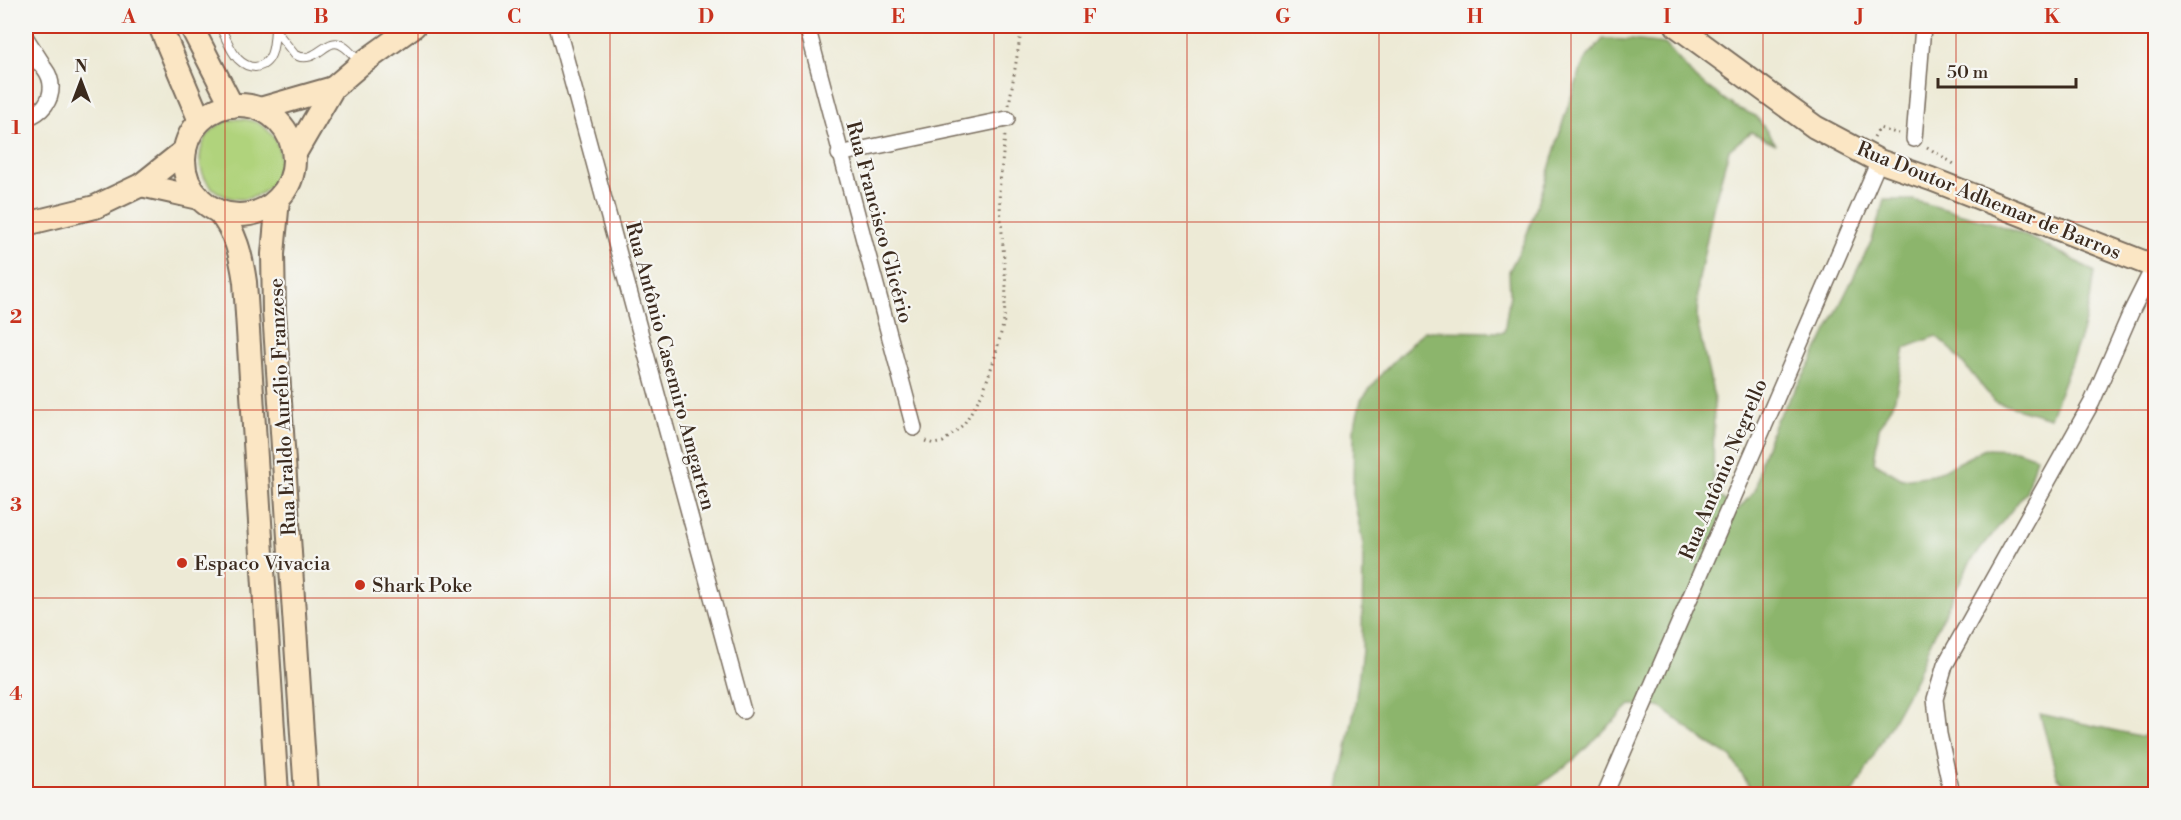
<svg xmlns="http://www.w3.org/2000/svg" width="2181" height="820" viewBox="0 0 2181 820" font-family="'Libre Bodoni',serif">
<style>
.green{fill:#b0d37c;stroke:#767e4d;stroke-width:1.5}
.forest{fill:#8cb56c;stroke:#647045;stroke-width:1.5}
.lines{fill:none;stroke-linecap:round;stroke-linejoin:round}
.lane-casing{stroke:#796d5e;stroke-width:10}
.street-casing{stroke:#796d5e;stroke-width:18}
.secondary-casing{stroke:#796d5e;stroke-width:26}
.path{stroke:#796d5e;stroke-width:3;stroke-dasharray:1.5 4.5;stroke-linecap:butt}
.lane{stroke:#fff;stroke-width:8}
.street{stroke:#fff;stroke-width:15}
.secondary{stroke:#fbe6c4;stroke-width:22}
.grid{fill:none;stroke:#c8321e;stroke-width:1.5;stroke-opacity:0.55}
.poi-dot{fill:#c8321e;stroke:#f6f6f2;stroke-width:2}
.labels{text-anchor:middle;stroke-width:4.5;stroke-linejoin:round;paint-order:stroke}
.street-label{font-size:20px;fill:#3b2a1e;stroke:#f6f6f2}
.poi-label{font-size:20px;fill:#3b2a1e;stroke:#f6f6f2;text-anchor:start}
.neatline{fill:none;stroke:#c8321e;stroke-width:2}
.grid-label{font-size:20px;text-anchor:middle;font-weight:bold;fill:#c8321e}
</style>
<rect width="100%" height="100%" fill="#f6f6f2"/>
<filter id="ink" filterUnits="userSpaceOnUse"><feTurbulence type="fractalNoise" baseFrequency=".0167" numOctaves="2"/><feDisplacementMap in="SourceGraphic" scale="12" xChannelSelector="R" yChannelSelector="G"/><feConvolveMatrix kernelMatrix="1 2 1 2 8 2 1 2 1" color-interpolation-filters="sRGB"/></filter>
<filter id="wash" filterUnits="userSpaceOnUse"><feTurbulence type="fractalNoise" baseFrequency=".008" numOctaves="4" result="noise"/><feDisplacementMap in="SourceGraphic" scale="24" xChannelSelector="R" yChannelSelector="G"/><feGaussianBlur stdDeviation="1.35" result="paint"/><feColorMatrix in="noise" values="0 0 0 0 0 0 0 0 0 0 0 0 0 0 0 0 0 1.4 0 .05"/><feComposite in="paint" operator="in"/></filter>
<g filter="url(#wash)">
<rect width="100%" height="100%" fill="#edead6"/>
<circle class="green" cx="240" cy="159" r="40"/>
<g class="forest">
<polygon points="1603,39 1632,40 1665,44 1695,78 1735,107 1756,116 1776,144 1751,132 1729,150 1713,208 1698,284 1697,321 1714,397 1713,492 1738,510 1756,489 1761,460 1776,420 1809,367 1872,240 1884,200 1913,200 1993,223 2022,234 2069,257 2094,272 2090,301 2082,333 2050,418 1995,402 1953,351 1936,336 1905,348 1895,398 1879,428 1874,462 1902,479 1933,475 1985,449 2016,450 2036,457 2026,492 1969,564 1928,647 1916,678 1853,794 1750,794 1749,786 1731,757 1706,742 1659,706 1630,705 1575,759 1528,794 1338,794 1354,712 1362,650 1363,545 1353,494 1354,429 1361,400 1384,371 1424,331 1504,332 1510,294 1509,271 1524,242 1546,180 1565,115 1584,61"/>
<polygon points="2155,710 2155,794 2073,794 2057,776 2040,714 2144,737"/>
</g>
</g>
<g filter="url(#ink)">
<g class="lines">
<g class="lane-casing">
<g id="lane">
<path d="M219,26C226,36 229,49 238,59C243,64 248,67 255,67C274,65 274,44 275,29"/>
<path d="M272,26L295,55C317,66 327,34 343,46C350,50 355,58 360,63"/>
</g>
</g>
<g class="street-casing">
<g id="street">
<polyline points="557,26 743,711"/>
<polyline points="807,26 914,428"/>
<polyline points="26,38 42,63"/>
<path d="M26,56C59,67 60,107 26,118"/>
<polyline points="1914,139 1923,26"/>
<polyline points="839,154 1007,119"/>
<polyline points="1605,794 1879,161"/>
<polyline points="1952,794 1939,734 1935,699 1945,665 2092,402 2132,310 2154,266"/>
</g>
</g>
<g class="secondary-casing">
<g id="secondary">
<polyline points="160,26 200,121"/>
<polyline points="191,26 232,106"/>
<polyline points="1677,26 1815,127 1879,161 1931,179 2156,267"/>
<circle cx="239" cy="160" r="55"/>
<polyline points="260,109 333,88"/>
<polyline points="294,155 333,88 361,64 414,26"/>
<polyline points="141,185 199,198"/>
<polyline points="278,199 273,254 274,311 306,794"/>
<path d="M218,211C236,232 241,255 245,282L277,794"/>
<polyline points="26,224 95,207 141,185 185,150"/>
</g>
</g>
<g class="path">
<polyline points="1009,105 1022,26"/>
<polyline points="1874,137 1879,128 1899,134"/>
<polyline points="1927,147 1954,164 1952,166"/>
<polyline points="925,441 934,444 943,442 964,424 983,392 995,357 1004,321 1006,287 999,192 1005,135"/>
</g>
<use href="#lane" class="lane"/>
<use href="#street" class="street"/>
<use href="#secondary" class="secondary"/>
</g>
</g>
<path class="grid" d="M225,26V794M418,26V794M610,26V794M802,26V794M994,26V794M1187,26V794M1379,26V794M1571,26V794M1763,26V794M1956,26V794M26,222H2156M26,410H2156M26,598H2156"/>
<g class="poi-dot">
<circle cx="182" cy="563" r="6"/>
<circle cx="360" cy="585" r="6"/>
</g>
<g class="labels">
<g class="street-label">
<text transform="translate(1989 200) rotate(22)" y="7">Rua Doutor Adhemar de Barros</text>
<text transform="translate(880 222) rotate(75)" y="7">Rua Francisco Glicério</text>
<text transform="translate(671 366) rotate(75)" y="7">Rua Antônio Casemiro Amgarten</text>
<text transform="translate(282 407) rotate(-93)" y="7">Rua Eraldo Aurélio Franzese</text>
<text transform="translate(1723 469) rotate(-67)" y="7">Rua Antônio Negrello</text>
</g>
<g class="poi-label">
<text x="194" y="570">Espaco Vivacia</text>
<text x="372" y="592">Shark Poke</text>
</g>
</g>
<rect width="2181" height="820" fill="none" stroke="#f6f6f2" stroke-width="66"/>
<g transform="translate(81 81)" stroke="#f6f6f2" stroke-width="4.5" paint-order="stroke">
<path d="M0-4.5L10 22L0 15L-10 22Z" fill="#3b2a1e"/>
<text y="-9" font-size="16" font-weight="bold" text-anchor="middle" fill="#3b2a1e">N</text>
</g>
<path d="M1938 78v9h138v-9" fill="none" stroke="#3b2a1e" stroke-width="3"/>
<text x="1947" y="78" font-size="18" fill="#3b2a1e" stroke="#f6f6f2" stroke-width="4.5" paint-order="stroke">50 m</text>
<rect x="33" y="33" width="2115" height="754" class="neatline"/>
<g class="grid-label">
<text x="129" y="23">A</text>
<text x="321" y="23">B</text>
<text x="514" y="23">C</text>
<text x="706" y="23">D</text>
<text x="898" y="23">E</text>
<text x="1090" y="23">F</text>
<text x="1283" y="23">G</text>
<text x="1475" y="23">H</text>
<text x="1667" y="23">I</text>
<text x="1860" y="23">J</text>
<text x="2052" y="23">K</text>
<text x="16" y="134">1</text>
<text x="16" y="323">2</text>
<text x="16" y="511">3</text>
<text x="16" y="700">4</text>
</g>
</svg>
